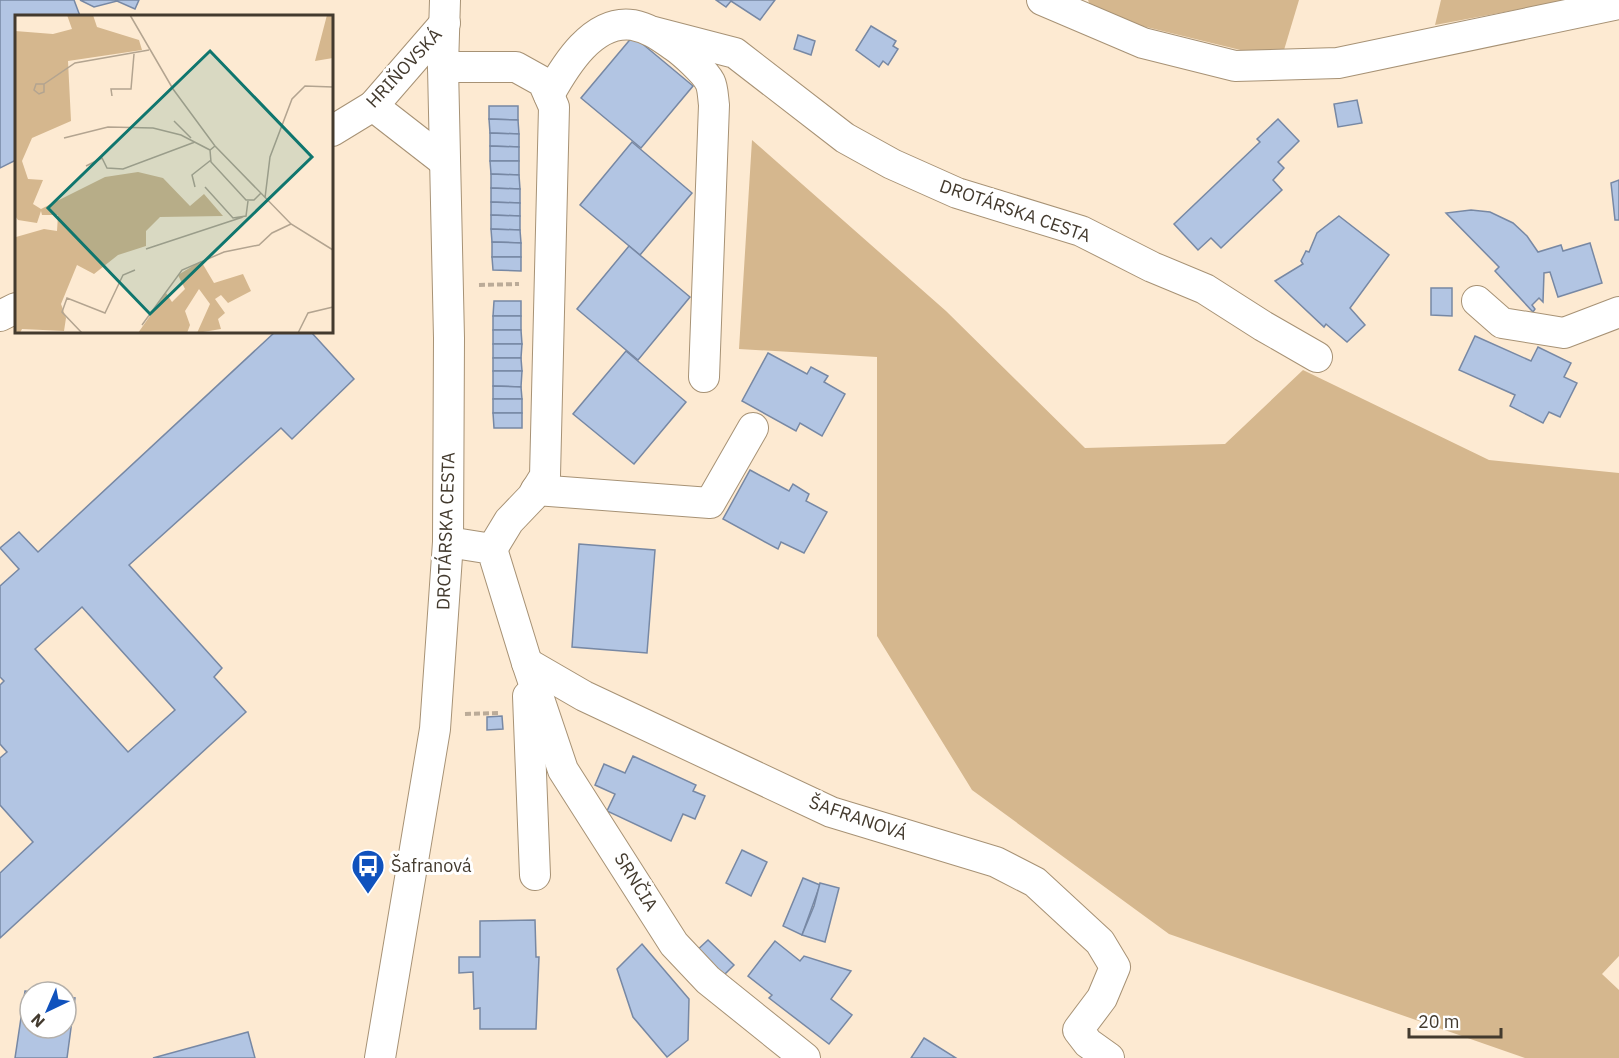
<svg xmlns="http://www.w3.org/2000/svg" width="1619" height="1058" viewBox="0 0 1619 1058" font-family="'IBM Plex Sans',sans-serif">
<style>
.green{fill:#d5b78e}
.building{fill:#b2c5e3;stroke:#7788a4;stroke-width:1.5;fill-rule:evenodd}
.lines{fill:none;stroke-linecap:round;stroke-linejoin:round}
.minor-casing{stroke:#a79275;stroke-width:32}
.path{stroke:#bbab98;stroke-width:4;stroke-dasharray:6 3;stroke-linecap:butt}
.minor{stroke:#fff;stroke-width:30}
.labels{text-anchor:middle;stroke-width:6;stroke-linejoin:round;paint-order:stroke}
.street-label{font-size:18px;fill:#433a2e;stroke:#fff}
.poi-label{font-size:18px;fill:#433a2e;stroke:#fff;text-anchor:start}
.inset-road{fill:none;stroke:#b3a490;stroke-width:1.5}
.view{fill:#0f766e;fill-opacity:0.15;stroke:#0f766e;stroke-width:3}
.inset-edge{fill:none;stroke:#433a2e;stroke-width:3}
</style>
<rect width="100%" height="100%" fill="#fdead2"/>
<g class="green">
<polygon points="1088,0 1299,0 1281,60 1093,14"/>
<polygon points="1441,0 1568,0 1435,25"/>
<polygon points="752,140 946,311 1085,448 1225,444 1303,370 1489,460 1619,473 1619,956 1602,974 1619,990 1619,1058 1525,1058 1169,934 972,790 877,636 877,357 739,349"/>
</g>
<g class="building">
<polygon points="0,0 74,0 80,16 16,16 16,160 0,168"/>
<polygon points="80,0 139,0 135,9 117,1 94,7"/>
<polygon points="716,0 775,0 760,20 731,1 726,7"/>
<polygon points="871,26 896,41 893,46 898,49 888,65 883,61 879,67 856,50"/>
<polygon points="798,35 815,41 811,55 794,49"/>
<polygon points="633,36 693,86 641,148 581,98"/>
<polygon points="1357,100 1362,123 1338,127 1334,104"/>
<polygon points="489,106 518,106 518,120 489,119"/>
<polygon points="489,119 518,120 519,134 490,133"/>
<polygon points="1278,119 1299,141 1278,162 1284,168 1273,180 1282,190 1221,248 1211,238 1198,250 1174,224 1260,142 1257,139"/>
<polygon points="490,133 519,134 519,147 490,146"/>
<polygon points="632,142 692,193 640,255 580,205"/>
<polygon points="490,146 519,147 519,161 490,161"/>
<polygon points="490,161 519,161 519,175 491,174"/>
<polygon points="491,174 519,175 520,189 491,188"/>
<polygon points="1619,180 1619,220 1615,220 1611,183"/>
<polygon points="491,188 520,189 520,203 491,202"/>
<polygon points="491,202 520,203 520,216 491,215"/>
<polygon points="1471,210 1490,212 1513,223 1527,236 1538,252 1561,245 1563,251 1590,243 1602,283 1558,297 1550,272 1544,273 1543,302 1539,298 1532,305 1535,309 1533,312 1495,271 1499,267 1446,213"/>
<polygon points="491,215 520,216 520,230 491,229"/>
<polygon points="1339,216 1389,255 1350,308 1365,325 1347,342 1326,324 1324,327 1275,281 1303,264 1301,261 1306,251 1309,252 1317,233"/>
<polygon points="491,229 520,230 521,243 492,242"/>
<polygon points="492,242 521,243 521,257 492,257"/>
<polygon points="629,246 690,297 638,360 577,309"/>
<polygon points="492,257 521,257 521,271 493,270"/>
<polygon points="1431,288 1452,288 1452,316 1431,315"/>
<polygon points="494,301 521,301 521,316 493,316"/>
<rect x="493" y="316" width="28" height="14"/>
<polygon points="493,330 521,330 522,344 493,344"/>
<path d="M275,332H311L354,379L292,439L281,428L129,565L222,668L214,677L246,712L0,938V873L33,842L0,805V758L7,752L0,744V685L4,681L0,677V586L19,569L0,548L19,532L38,552ZM82,607L175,710L128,752L35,649Z"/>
<polygon points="1475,336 1531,361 1538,347 1571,363 1564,377 1577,383 1560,417 1549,412 1543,423 1510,406 1515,395 1459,370"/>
<polygon points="493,344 522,344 521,358 493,358"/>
<polygon points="626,351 686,402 634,464 573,414"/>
<polygon points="768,353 807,374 811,367 828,376 824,382 845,394 822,436 800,423 796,431 742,401"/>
<polygon points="493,358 521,358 522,371 493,371"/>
<polygon points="493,371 522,371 521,387 493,386"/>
<polygon points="493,386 521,387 522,399 493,399"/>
<rect x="493" y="399" width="29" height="14"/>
<polygon points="493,413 522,413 522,428 494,428"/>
<polygon points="750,470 789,491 793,484 809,494 806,501 827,512 804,553 781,542 778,549 723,519"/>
<polygon points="579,544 655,550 647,653 572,647"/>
<polygon points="502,716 503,729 487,730 487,717"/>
<polygon points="633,756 696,785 693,791 705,796 695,819 683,814 671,841 607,811 615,794 595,785 604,764 625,773"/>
<polygon points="742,850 767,862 751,896 726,883"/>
<polygon points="803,878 820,885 802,935 783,926"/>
<polygon points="820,883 839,888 825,942 802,935 814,906"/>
<polygon points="535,920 536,957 539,957 536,1029 480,1029 480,1008 474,1009 473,972 459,973 459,957 480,957 480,921"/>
<polygon points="708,940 734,965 718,981 692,955"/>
<polygon points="775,941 800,961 804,956 851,971 831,999 852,1015 829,1044 769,998 772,995 748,976"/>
<polygon points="642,944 689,999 688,1040 667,1057 633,1017 617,969"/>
<polygon points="25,991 34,992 30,992 30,1028 66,1028 66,997 75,998 67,1058 15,1058"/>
<polygon points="248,1032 255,1058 153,1058"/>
<polygon points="924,1038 956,1058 911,1058"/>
</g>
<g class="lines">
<g class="minor-casing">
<g id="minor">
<polyline points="1042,0 1143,43 1235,66 1338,63 1619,4"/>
<polyline points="654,32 735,53 845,138 892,164 957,193 1081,231 1152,267 1205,289 1263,326 1317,357"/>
<polyline points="443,67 516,67 543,82 554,107 545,476 532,497 509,521 492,549"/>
<path d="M549,95C565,66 593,19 633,25C649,28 661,37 674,46C683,52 705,72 710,82C713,88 713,98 714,105L704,377"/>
<polyline points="373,106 445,162"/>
<polyline points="332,131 373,106 445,23"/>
<polyline points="1477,301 1502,323 1564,333 1619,312"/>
<polyline points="0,316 16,308"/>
<polyline points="536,490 710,503 753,428"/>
<polyline points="448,542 492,549 527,663 563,770 674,944 708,980 805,1058"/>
<polyline points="527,663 584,696 831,812 996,862 1035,882 1100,942 1115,967 1102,998 1078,1030 1088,1043 1109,1058"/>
<polyline points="528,696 535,875"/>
<polyline points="380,1058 435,729 448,542 449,338 443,67 445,0"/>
</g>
</g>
<g class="path">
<polyline points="479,285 519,284"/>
<polyline points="465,714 499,713"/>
</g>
<use href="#minor" class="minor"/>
</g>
<defs>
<g id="bus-pin" transform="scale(1.725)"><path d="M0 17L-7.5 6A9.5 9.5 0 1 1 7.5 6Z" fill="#1052bd" stroke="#fff"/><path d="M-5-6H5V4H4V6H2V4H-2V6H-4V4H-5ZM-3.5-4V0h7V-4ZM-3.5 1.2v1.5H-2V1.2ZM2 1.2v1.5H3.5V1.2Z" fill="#fff"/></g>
</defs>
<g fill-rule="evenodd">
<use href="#bus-pin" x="368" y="866"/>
</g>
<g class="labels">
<g class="street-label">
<text transform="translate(404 68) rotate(-47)" y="6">HRIŇOVSKÁ</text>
<text transform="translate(1015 211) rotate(19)" y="6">DROTÁRSKA CESTA</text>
<text transform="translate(446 531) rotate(-88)" y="6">DROTÁRSKA CESTA</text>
<text transform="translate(858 818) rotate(19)" y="6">ŠAFRANOVÁ</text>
<text transform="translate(636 882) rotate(58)" y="6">SRNČIA</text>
</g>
<g class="poi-label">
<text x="391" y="872">Šafranová</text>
</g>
</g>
<g transform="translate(15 15)">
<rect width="318" height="318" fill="#fdead2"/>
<path d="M52,0H78L82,12L124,25L127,35L53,46L56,106L17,123L7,146L13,164L28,165L18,189L26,194L90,162L123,157L148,163L175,191L189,179L208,201L145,202L131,216V231L103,240L79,259L62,250L46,289L51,303L49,316L7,314L5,318L0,316L1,222L29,214L42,216L43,200H27L26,196L22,208L3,205L0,201V16L38,19L57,14ZM312,0H318V43L300,46ZM186,246L199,268L228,259L236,276L213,288L206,280L200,284L210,298L203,304L206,314L182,318L195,289L184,274L170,296L175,310L172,318H123L151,278L157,287L170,274L163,260Z" fill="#d5b78e"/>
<path class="inset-road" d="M115,0L158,74L200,131L276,209L318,235M29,69V77L24,79L19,75L21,69H29L60,48L134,35M97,81L96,74H116L119,39M159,106L176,123M49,123L93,112L138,113L166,120L195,135L200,131M195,135L196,147L231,185H239L246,178M71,151L87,143L92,153L108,154L180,127M180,172L177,160L196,145M190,172L218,203L231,201L233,186M250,183L255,142L277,84L290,71L318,72M131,234L228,202M127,310L167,255L209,237L244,230L257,218L276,209M67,318L47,297L52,283L90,298L108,260L120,255M283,318L293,298L318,292"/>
<path class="view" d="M195,36L297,142L135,299L33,193Z"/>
<rect width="318" height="318" class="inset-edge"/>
</g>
<g transform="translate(48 1010) rotate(224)"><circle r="28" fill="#ffffff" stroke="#b4b0ab" stroke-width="1.5"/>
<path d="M0-4.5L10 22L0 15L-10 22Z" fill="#1052bd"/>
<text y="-9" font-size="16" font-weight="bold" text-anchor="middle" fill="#433a2e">N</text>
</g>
<path d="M1409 1028v9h92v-9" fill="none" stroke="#433a2e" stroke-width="3"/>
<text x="1418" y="1028" font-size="18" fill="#433a2e" stroke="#ffffff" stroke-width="4.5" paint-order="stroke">20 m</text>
</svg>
